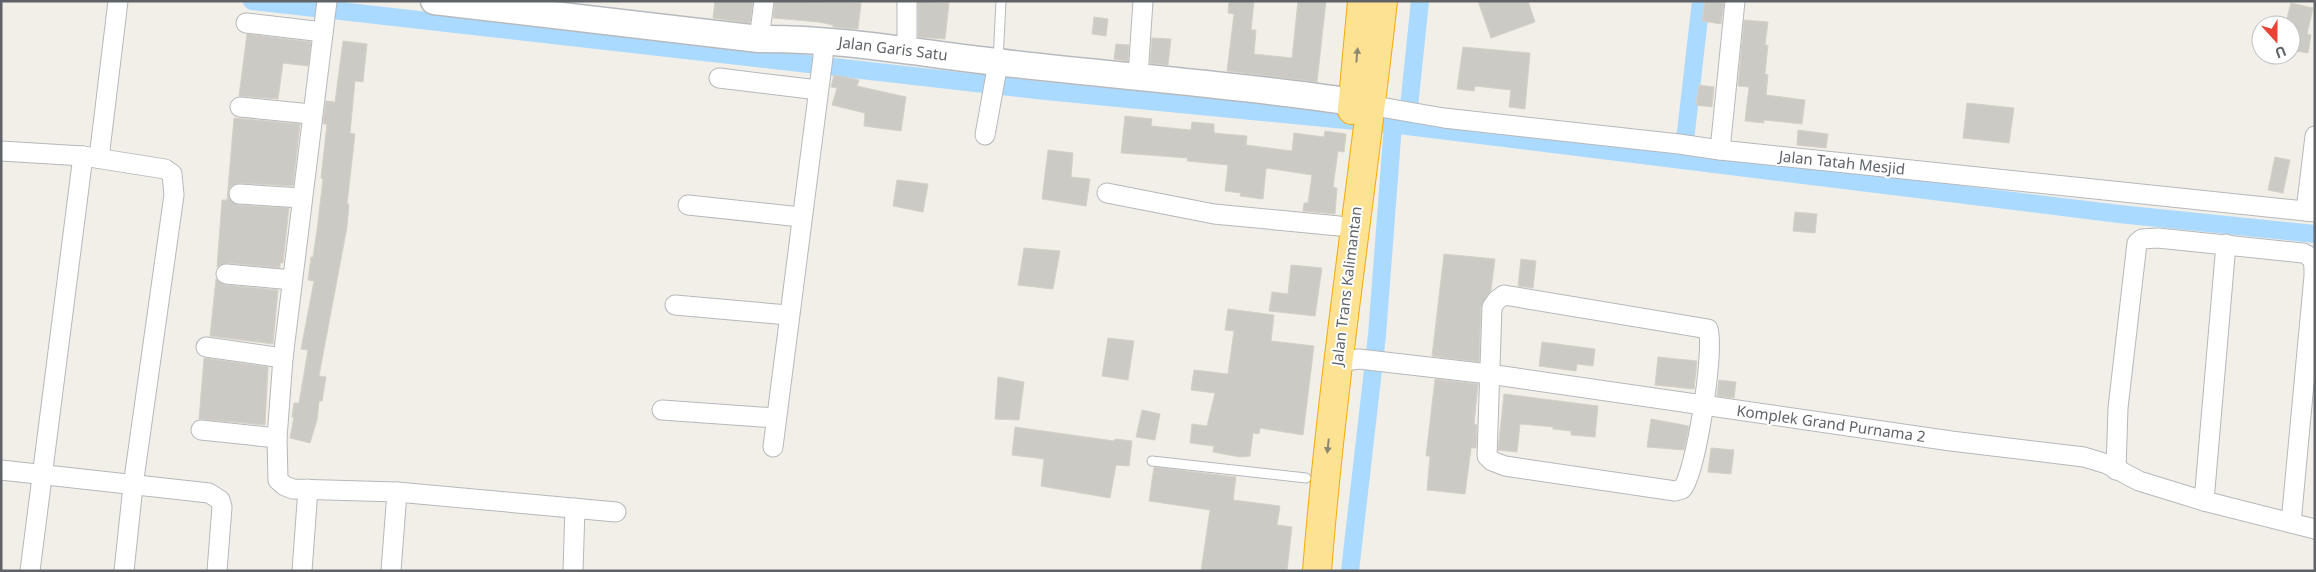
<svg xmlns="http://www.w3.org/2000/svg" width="2316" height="572" viewBox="0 0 2316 572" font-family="'Noto Sans',sans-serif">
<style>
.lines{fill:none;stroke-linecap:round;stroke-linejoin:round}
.canal{stroke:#aadaff;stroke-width:18}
.building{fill:#cccac5;stroke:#d6d1c6}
.lane-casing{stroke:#b5b8bc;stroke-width:11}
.street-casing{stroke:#b5b8bc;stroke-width:21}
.secondary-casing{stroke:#b6babf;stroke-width:29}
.highway-casing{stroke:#f9ab00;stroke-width:30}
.lane{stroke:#fff;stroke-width:9}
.street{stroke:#fff;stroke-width:19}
.secondary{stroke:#fff;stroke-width:26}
.highway{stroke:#fde293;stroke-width:28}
.oneway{fill:#8e8975}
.labels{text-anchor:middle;stroke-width:4;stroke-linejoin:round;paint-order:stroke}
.street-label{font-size:15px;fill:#5f6368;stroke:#fff}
</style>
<rect width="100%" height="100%" fill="#f1efe8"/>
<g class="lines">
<g class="canal">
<polyline points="252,1 1046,91 1407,126 2119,214 2315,234"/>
<polyline points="1407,126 1420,1"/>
<polyline points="1683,158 1701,1"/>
<polyline points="1350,571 1377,335 1393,125"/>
</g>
</g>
<g class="building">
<polygon points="715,1 753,1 750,23 713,18"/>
<polygon points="775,1 861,3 858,29 833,27 833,25 819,22 773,18"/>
<polygon points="918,1 949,3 945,39 918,37"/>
<polygon points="1229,1 1254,1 1251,30 1256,30 1254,54 1292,58 1298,1 1326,1 1317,82 1227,71 1234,14 1228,13"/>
<polygon points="1478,1 1528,1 1535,22 1491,38"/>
<polygon points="1705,1 1724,1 1721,24 1702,21"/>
<polygon points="2291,3 2313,8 2307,34 2311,35 2308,53 2291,50 2291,23 2286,22"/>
<polygon points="1094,17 1108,19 1106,36 1092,34"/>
<polygon points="1744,20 1768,22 1765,45 1768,45 1765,74 1768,75 1766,95 1805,100 1802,124 1764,120 1764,123 1745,121 1749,87 1738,86"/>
<polygon points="247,34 311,42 308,66 283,63 278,99 239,96"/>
<polygon points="1152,38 1171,39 1168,65 1150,63"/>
<polygon points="343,41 367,44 363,82 355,81 350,133 355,134 347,204 349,204 347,227 319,376 326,377 322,401 319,401 317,420 310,443 290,438 294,417 292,417 294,403 299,403 308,350 301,349 314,281 308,280 311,257 313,257 317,230 323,179 321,178 327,124 323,124 326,101 335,102"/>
<polygon points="1116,44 1129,45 1128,61 1114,59"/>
<polygon points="1463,47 1530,53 1525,109 1509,107 1511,90 1475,86 1474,91 1457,89"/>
<polygon points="834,75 859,80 857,86 906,97 901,131 864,126 865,113 832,105 837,88 831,87"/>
<polygon points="1699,85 1714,87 1712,107 1696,105"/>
<polygon points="1967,103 2014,108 2009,143 1963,138"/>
<polygon points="1125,116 1152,119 1151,126 1191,130 1192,122 1214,124 1214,133 1247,136 1246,145 1292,151 1294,133 1324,137 1325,131 1346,134 1344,152 1338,151 1333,187 1337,188 1335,214 1303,211 1304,203 1308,203 1312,175 1266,168 1263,199 1240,196 1241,193 1225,191 1228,165 1187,161 1188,158 1121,153"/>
<polygon points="234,118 300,124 293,186 239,183 230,187 228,193 229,199 238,205 289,208 283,263 280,263 280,268 227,263 217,267 222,200 227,200"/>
<polygon points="1798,130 1828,134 1826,148 1797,145"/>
<polygon points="1048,150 1073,153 1071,177 1090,179 1086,206 1042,199"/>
<polygon points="2275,157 2290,160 2283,193 2268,190"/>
<polygon points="897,180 928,184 923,212 893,206"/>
<polygon points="1795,212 1817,214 1815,233 1793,231"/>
<polygon points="1024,248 1060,251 1053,289 1018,285"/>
<polygon points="1444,254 1495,259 1491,290 1481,307 1479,362 1432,356"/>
<polygon points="1521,259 1536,261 1533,288 1518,286"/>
<polygon points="1291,265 1322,268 1315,316 1269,311 1272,292 1288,294"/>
<polygon points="216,279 225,285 278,290 273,344 210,336"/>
<polygon points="1228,309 1274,315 1271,341 1314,346 1303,435 1260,428 1259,434 1253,433 1250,456 1240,457 1213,452 1214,446 1190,443 1192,424 1207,426 1215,393 1191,390 1194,370 1228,374 1234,331 1225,330"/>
<polygon points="1108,338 1134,341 1128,380 1102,376"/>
<polygon points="1542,342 1595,349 1593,366 1577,364 1576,371 1539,366"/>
<polygon points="1658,357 1697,361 1694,389 1655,385"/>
<polygon points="204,358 268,367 265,425 199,419"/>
<polygon points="998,377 1024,382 1019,420 995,419"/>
<polygon points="1435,379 1478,384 1474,424 1477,425 1476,448 1471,448 1465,494 1427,490 1430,456 1426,456"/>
<polygon points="1719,380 1736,382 1734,398 1717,396"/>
<polygon points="1504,394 1598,406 1595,437 1571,435 1571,431 1553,429 1553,427 1520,424 1517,452 1498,450"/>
<polygon points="1142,410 1160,414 1155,440 1136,437"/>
<polygon points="1651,419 1689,426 1684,450 1647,447"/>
<polygon points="1015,427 1114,441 1115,439 1132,441 1129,466 1116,465 1110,498 1041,486 1044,459 1012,455"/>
<polygon points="1711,448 1734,450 1731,474 1708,472"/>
<polygon points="1154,467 1236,477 1233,500 1280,506 1277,525 1292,527 1287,571 1201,571 1210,510 1149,501"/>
</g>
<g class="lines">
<g class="lane-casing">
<g id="lane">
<polyline points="998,61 1001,1"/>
<polyline points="1152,461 1306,478"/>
</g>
</g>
<g class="street-casing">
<g id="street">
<polyline points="327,1 283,358 277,438 278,480 285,486 293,489 397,492 616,512"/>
<polyline points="246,23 323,32"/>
<polyline points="759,39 764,1"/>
<polyline points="907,51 907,1"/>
<polyline points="1138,76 1143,1"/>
<polyline points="719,78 818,90"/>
<polyline points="1372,102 1380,107 1444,118 1679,144 1720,150 2315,212"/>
<polyline points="240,107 311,114"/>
<polyline points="985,135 998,63"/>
<polyline points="1720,150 1735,1"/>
<polyline points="1,151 83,156 165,169 172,174 174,195 133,486 124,571"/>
<polyline points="99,158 118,1"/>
<polyline points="1107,193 1214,214 1339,226"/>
<polyline points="239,194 302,198"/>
<polyline points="688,205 801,217"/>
<polyline points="2306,211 2315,136"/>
<polyline points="226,274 292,280"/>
<path d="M1504,295L1708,329C1715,349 1696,473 1682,489L1675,491L1505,466L1492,461L1487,456L1492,307L1497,300Z"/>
<polyline points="675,305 788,315"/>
<polyline points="206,347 283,358"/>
<polyline points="1337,362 1359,359 1489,374 1951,441 2084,457 2107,464 2139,481 2204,501 2315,529"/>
<polyline points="662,410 776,418"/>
<polyline points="201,430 277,438"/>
<polyline points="773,447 823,57 823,41"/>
<polyline points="1,470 209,493 220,500 222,507 217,571"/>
<path d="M2116,470L2118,408L2137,243L2142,239L2158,238L2303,253C2315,258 2314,264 2314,276L2291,523"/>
<polyline points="2204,501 2226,244"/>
<polyline points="30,571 83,156"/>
<polyline points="302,571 308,489"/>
<polyline points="391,571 397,492"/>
<polyline points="573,571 575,508"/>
</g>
</g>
<g class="secondary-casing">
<path id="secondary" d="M434,1L759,39C839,38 917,53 996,62C1115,76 1234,84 1353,102"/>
</g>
<g class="highway-casing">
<g id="highway">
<polyline points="1352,110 1362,1"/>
<path d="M1317,571C1332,380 1362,191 1383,1"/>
</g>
</g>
<use href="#lane" class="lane"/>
<use href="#street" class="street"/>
<use href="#secondary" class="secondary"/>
<use href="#highway" class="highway"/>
</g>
<defs><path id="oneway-solid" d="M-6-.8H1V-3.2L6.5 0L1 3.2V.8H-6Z" transform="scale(1.25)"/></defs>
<g class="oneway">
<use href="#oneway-solid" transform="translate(1357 55) rotate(-85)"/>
<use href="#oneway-solid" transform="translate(1328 446) rotate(96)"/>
</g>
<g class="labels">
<g class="street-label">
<text transform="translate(893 49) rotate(7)" y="5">Jalan Garis Satu</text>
<text transform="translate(1842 163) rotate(6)" y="5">Jalan Tatah Mesjid</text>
<text transform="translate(1347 286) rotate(-83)" y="5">Jalan Trans Kalimantan</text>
<text transform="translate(1831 424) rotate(8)" y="5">Komplek Grand Purnama 2</text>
</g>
</g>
<rect width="2316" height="572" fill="none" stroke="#5f6368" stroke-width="5"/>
<g transform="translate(2276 40) rotate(159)"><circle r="24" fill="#ffffff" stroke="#bfc1c3"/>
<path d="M0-4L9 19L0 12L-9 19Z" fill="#ea4335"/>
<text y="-8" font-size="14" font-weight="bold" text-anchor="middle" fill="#5f6368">U</text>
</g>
</svg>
